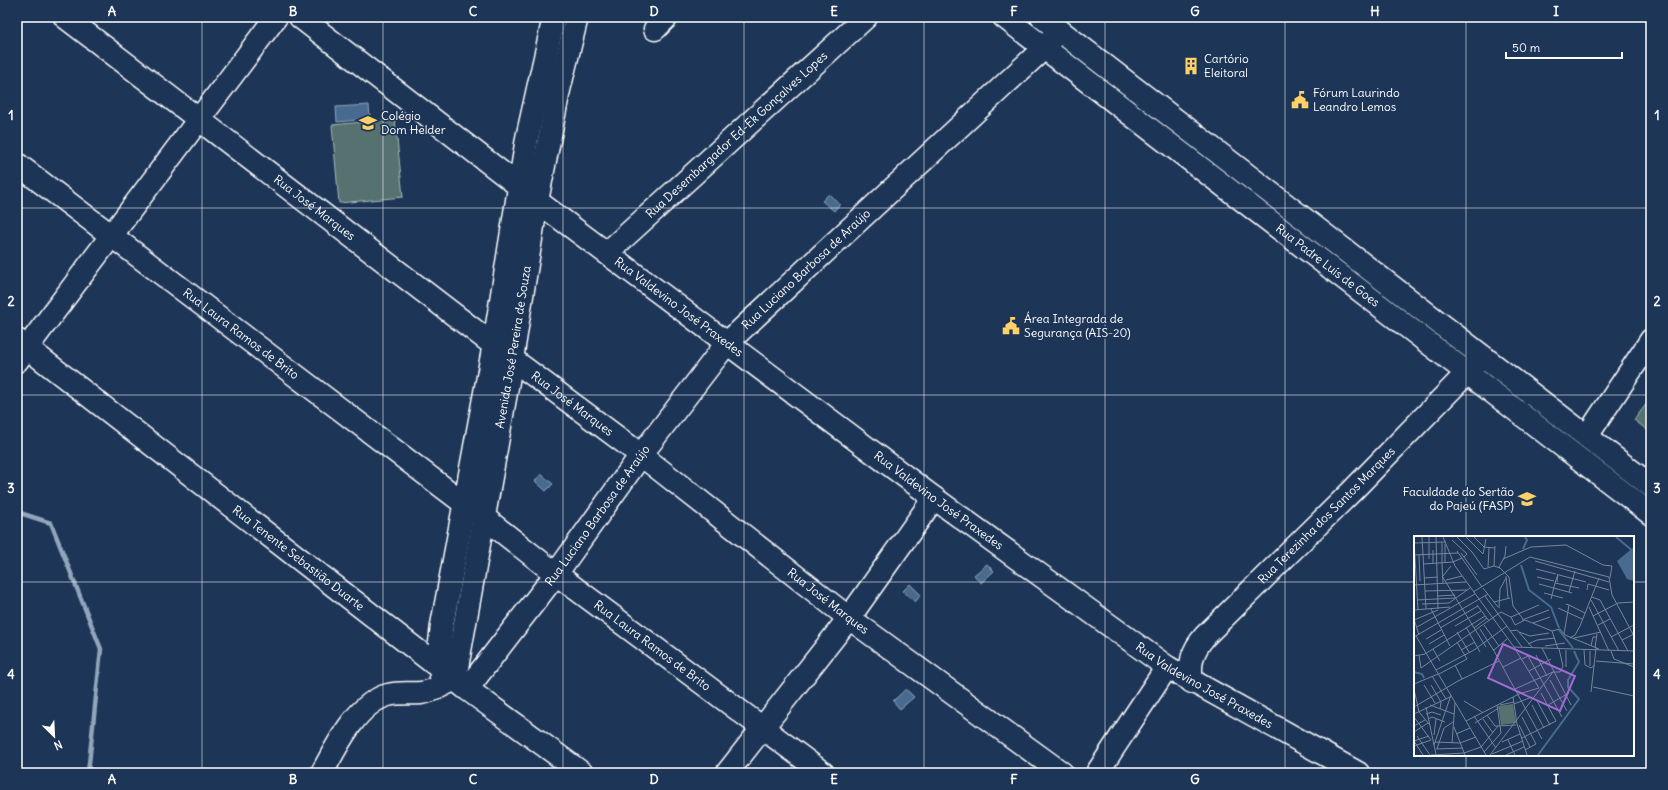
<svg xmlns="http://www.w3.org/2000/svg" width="1668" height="790" viewBox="0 0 1668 790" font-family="Delius,sans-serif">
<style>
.green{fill:#557270;stroke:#aab8b8}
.water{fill:#486b8f;stroke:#91a6bc}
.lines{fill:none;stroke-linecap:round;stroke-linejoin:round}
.stream{stroke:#91a6bc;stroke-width:4.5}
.minor-casing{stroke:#fff;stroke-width:25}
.minor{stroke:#1d3557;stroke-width:22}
.grid{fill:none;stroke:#fff;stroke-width:1;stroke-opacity:0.55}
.labels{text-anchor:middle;stroke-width:3.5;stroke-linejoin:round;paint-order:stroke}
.poi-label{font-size:12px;fill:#fff;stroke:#1d3557;text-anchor:start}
.street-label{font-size:12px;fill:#fff;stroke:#1d3557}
.inset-river{fill:none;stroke:#486b8f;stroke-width:2}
.inset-road{fill:none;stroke:#77869a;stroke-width:1}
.view{fill:#a36bd2;fill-opacity:0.15;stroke:#a36bd2;stroke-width:2}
.inset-edge{fill:none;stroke:#fff;stroke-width:2}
.neatline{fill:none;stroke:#fff;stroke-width:1.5}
.grid-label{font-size:13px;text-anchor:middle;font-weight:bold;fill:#fff}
</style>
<rect width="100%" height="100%" fill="#1d3557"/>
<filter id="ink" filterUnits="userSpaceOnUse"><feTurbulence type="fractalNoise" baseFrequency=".025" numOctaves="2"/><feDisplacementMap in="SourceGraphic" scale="8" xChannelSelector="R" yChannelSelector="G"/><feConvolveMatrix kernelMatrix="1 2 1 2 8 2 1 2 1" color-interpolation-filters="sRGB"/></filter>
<g filter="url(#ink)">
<g class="green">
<polygon points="395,119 403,197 339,203 332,125"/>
<polygon points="1651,398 1651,433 1634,420"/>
</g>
<g class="water">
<polygon points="369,105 370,119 337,122 336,107"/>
<polygon points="829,194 840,204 834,211 822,201"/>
<polygon points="541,474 553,484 546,491 535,481"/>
<polygon points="987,564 994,571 981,583 974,575"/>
<polygon points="910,584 921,595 915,602 903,591"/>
<polygon points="906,689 914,697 900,709 893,701"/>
</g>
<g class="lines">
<polyline class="stream" points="17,512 51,523 101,649 88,773"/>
<g class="minor-casing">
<g id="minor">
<path id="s1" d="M65,17L512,359L641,455L849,618L1062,773"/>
<polyline points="300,17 519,186"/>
<path id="s2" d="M1004,17L1651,514"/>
<polyline points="1042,17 1651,486"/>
<polyline points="655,29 667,17"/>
<path id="s3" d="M17,164L465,504"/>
<path id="s4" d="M537,201L934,498L1167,667L1358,773"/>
<path id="s5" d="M608,252L866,17"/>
<path id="s6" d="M17,340L467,689L582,773"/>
<polyline points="17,361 276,17"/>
<polyline points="1587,436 1651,340"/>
<path id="s7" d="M482,516L556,574L823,773"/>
<polyline points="441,677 439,651 442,625 494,344 527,138 554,17"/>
<path id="s8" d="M1192,682C1189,663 1192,651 1205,636L1352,491L1467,373L1476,362"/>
<path id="s9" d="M467,689L556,574L641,455L727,343L1044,48L1059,30"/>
<path id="s10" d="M322,773C336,747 357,703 388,695C399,692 410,694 421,693C433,692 444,684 455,679L512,359L537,201L559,90L577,17"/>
<polyline points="727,773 849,618 934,498"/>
<polyline points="1097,773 1167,667"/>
</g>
</g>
<use href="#minor" class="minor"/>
</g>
</g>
<path class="grid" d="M202,17V773M383,17V773M563,17V773M744,17V773M924,17V773M1105,17V773M1285,17V773M1466,17V537M17,208H1651M17,395H1651M17,582H1415M1633,582H1651M1466,755V773"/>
<defs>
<g id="building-bare" transform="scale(1.38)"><path d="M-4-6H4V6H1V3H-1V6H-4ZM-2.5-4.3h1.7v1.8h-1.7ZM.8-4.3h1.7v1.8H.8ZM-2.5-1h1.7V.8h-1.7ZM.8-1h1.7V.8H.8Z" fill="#ffd166" stroke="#1d3557" stroke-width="2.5" paint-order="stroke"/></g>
<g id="civic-bare" transform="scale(1.38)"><path d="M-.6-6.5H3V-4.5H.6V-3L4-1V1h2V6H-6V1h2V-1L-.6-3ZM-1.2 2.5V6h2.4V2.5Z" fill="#ffd166" stroke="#1d3557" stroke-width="2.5" paint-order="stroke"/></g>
<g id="school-bare" transform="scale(1.38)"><path d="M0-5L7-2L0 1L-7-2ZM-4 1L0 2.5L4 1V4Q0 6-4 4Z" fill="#ffd166" stroke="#1d3557" stroke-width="2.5" paint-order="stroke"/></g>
<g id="university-bare" transform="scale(1.38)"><path d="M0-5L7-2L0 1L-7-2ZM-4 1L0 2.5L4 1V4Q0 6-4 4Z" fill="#ffd166" stroke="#1d3557" stroke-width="2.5" paint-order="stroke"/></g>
</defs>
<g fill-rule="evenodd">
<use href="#building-bare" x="1191" y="66"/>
<use href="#civic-bare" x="1300" y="100"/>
<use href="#school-bare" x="368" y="123"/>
<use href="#civic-bare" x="1011" y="326"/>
<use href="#university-bare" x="1527" y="499"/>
</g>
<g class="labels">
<g class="poi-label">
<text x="1204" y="63">Cartório<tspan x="1204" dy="14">Eleitoral</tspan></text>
<text x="1313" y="97">Fórum Laurindo<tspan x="1313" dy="14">Leandro Lemos</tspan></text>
<text x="381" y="120">Colégio<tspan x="381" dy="14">Dom Helder</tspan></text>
<text x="1024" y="323">Área Integrada de<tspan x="1024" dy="14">Segurança (AIS-20)</tspan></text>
<text x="1514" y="496" text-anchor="end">Faculdade do Sertão<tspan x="1514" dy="14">do Pajeú (FASP)</tspan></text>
</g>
<g class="street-label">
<text dy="4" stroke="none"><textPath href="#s5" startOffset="174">Rua Desembargador Ed-Ek Gonçalves Lopes</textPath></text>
<text dy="4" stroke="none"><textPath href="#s1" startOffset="314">Rua José Marques</textPath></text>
<text dy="4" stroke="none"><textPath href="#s2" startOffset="408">Rua Padre Luís de Goes</textPath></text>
<text dy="4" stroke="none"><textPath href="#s9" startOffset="541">Rua Luciano Barbosa de Araújo</textPath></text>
<text dy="4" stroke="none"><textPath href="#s4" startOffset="177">Rua Valdevino José Praxedes</textPath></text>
<text dy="4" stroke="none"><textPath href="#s3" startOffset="281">Rua Laura Ramos de Brito</textPath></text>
<text dy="4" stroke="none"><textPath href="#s10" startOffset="512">Avenida José Pereira de Souza</textPath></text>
<text dy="4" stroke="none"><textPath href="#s1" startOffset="638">Rua José Marques</textPath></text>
<text dy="4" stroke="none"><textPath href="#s4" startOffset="501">Rua Valdevino José Praxedes</textPath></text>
<text dy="4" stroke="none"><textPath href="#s8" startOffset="221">Rua Terezinha dos Santos Marques</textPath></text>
<text dy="4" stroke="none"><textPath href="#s9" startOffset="217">Rua Luciano Barbosa de Araújo</textPath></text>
<text dy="4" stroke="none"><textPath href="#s6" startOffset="356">Rua Tenente Sebastião Duarte</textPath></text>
<text dy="4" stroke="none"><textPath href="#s1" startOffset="961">Rua José Marques</textPath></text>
<text dy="4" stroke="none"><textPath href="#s7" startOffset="214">Rua Laura Ramos de Brito</textPath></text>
<text dy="4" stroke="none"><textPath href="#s4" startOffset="825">Rua Valdevino José Praxedes</textPath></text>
</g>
</g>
<g transform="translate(1414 536)">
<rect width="220" height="220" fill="#1d3557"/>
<path d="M99,168L102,187L87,189L84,170Z" fill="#557270"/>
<path d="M220,11V45L213,43L203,25Z" fill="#486b8f"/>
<path class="inset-river" d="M202,1L220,16M109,13L113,4L111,1M107,29L115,54L137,71L145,92M145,94L159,112M0,136L8,138L10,142M124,219L165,163L154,151V144L165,126L160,115"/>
<path class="inset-road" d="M8,1L12,73M15,1V23M22,1L24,73M29,1L41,30L100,111L220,115M43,1L58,16L70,33L80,30L86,32M52,1L69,18L72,3M60,1L70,11L81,12M0,4L4,74M38,4L53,18L50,21M0,7L32,6M28,7V27M92,10L91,20L85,31L95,41L99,70L109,83M19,14V27M43,15L68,51M47,17L63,39M0,19L44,17M5,19L6,45M89,23L117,11L152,9L189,29L198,30L196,42M121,25L195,46M31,26V8M28,27L29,47M9,28L39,26L48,22M80,30L81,10M74,31L75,12M122,33L142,38M145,39L172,46M28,40L72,111M29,40L37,30M92,40L94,62M123,41L140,45M10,42L24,41M32,44L48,40M143,46L144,38L141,47L165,52M125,48L158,57M0,49L52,46M69,52L84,71M173,54L174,48L195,54M11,55L53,54M59,56L116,21L195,41L198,59L220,100M155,56L161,35M130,57L149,62M24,60L41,59M71,60L108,111M178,61L186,64L214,115M137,63L141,47M3,64L41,62M177,64L205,115M80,66L96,62M8,68L35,67L56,52M63,69L75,85M155,69L171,77M175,71L195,115M85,72L86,53L92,42M144,72L168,83M17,73L36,110M0,74L36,71M87,76L97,81L101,89L111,84L138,95L144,113M179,80L204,67L220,66M97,81L125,69M0,83L5,99M0,84L24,74M108,84L135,74M119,87L136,81M70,89L85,110M184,89L196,83M41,90L67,75M3,91L61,58M52,91L66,116M26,92L64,70M60,92L73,82M66,93L80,115M96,95L103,94L118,111M138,95L146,93L151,99L185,113M43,96L55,116M105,96L116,100L135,97M150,98L155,69L152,68M2,100L72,219M0,101L74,58M197,101L220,89M156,102L161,99L166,90L185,42M160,102L187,96M12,103L27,94M208,104L220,98M15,108L30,99M114,108L123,104L141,102M131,110L151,107M177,110L179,101H183M100,111L125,152M128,112L157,169M181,112L183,98M19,113L26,125M79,113L128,203M145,113L149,130M47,114L61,106M80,114L93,103M152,114V131M170,114L171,129L177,132L181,129M197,115L200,123L220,131M5,119L7,132L87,76M122,119L133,140M0,120L11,118L71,80M108,123L114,120L148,181M182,125L220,128M41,129L48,143M176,130V115M89,131L107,122M22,134L60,114L93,90M115,135L137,123M25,138L53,123L43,106M18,140L32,163M136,144L153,175M0,148L24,138M10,149L21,167M17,149L27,166L26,173M179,151L220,160M0,153L5,176L15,188M101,153L139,136M177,156L182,112M99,161L103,188L113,219M122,163L136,189M50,165L68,176M100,168L118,161M16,169L40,178M86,169L100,166M118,169L130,192M134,169L155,157M0,171L44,145L85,125M12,171L20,209M0,178L36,161M12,178L18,176L27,179M73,179L81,190H84M60,180L82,212M0,181L17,204M108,181L122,208L111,214M14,183L18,181L31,186M69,183L79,197M52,185L105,158L125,152M61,187L83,173M105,189L116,211M0,190L11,184M40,191L51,219M0,196L14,187M42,198L56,192M20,199L22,183M3,200L16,219M108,202L142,185L127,157M94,204L101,219M0,205L9,219M0,205L15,200M21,206L46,207L62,201M88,206L106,198M38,207L41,167M0,210L17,204M22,213L49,212M23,213L30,192L39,186M70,216L87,197L83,169M22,218L20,209L37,159M78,218L109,205M17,219L50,217L67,211L84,190L102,189M76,219L139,136H146L149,130M92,219L110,211"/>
<path class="view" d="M89,108L161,140L146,175L74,142Z"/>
<rect width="220" height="220" class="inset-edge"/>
</g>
<rect width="1668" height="790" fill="none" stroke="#1d3557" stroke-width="44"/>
<g transform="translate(54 736) rotate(156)" stroke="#1d3557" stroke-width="3" paint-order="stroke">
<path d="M0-3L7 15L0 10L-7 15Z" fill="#ffffff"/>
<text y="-6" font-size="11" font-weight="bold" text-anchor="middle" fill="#ffffff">N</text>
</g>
<path d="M1506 52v6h116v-6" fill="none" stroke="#ffffff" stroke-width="2"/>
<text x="1512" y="52" font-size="12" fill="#ffffff" stroke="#1d3557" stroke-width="3" paint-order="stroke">50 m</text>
<rect x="22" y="22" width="1624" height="746" class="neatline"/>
<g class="grid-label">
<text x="112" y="16">A</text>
<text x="293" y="16">B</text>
<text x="473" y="16">C</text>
<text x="654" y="16">D</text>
<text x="834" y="16">E</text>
<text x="1014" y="16">F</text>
<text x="1195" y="16">G</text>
<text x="1375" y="16">H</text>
<text x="1556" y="16">I</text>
<text x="11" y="120">1</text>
<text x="1657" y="120">1</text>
<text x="11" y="306">2</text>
<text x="1657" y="306">2</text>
<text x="11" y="493">3</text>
<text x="1657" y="493">3</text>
<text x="11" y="679">4</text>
<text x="1657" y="679">4</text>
<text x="112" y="784">A</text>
<text x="293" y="784">B</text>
<text x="473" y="784">C</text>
<text x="654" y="784">D</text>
<text x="834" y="784">E</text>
<text x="1014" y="784">F</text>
<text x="1195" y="784">G</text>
<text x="1375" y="784">H</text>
<text x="1556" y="784">I</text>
</g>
</svg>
